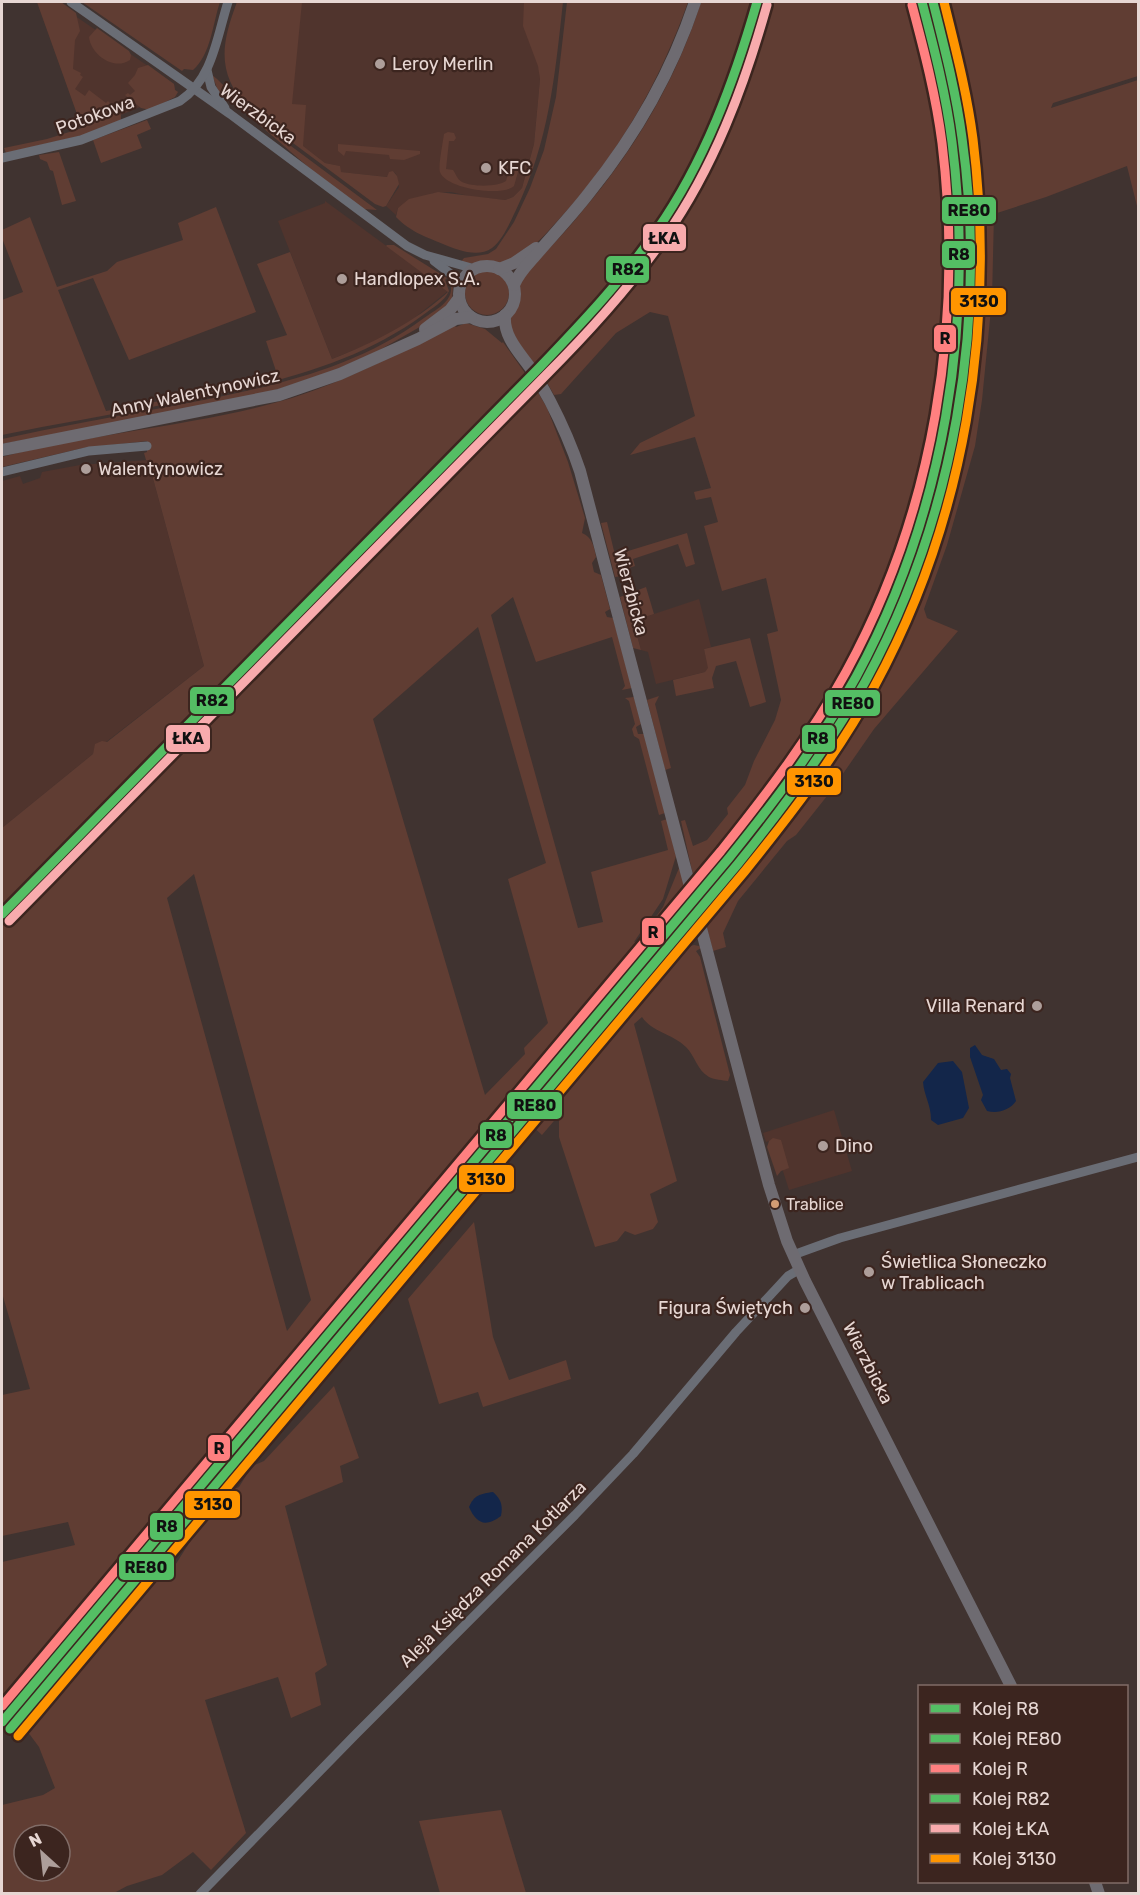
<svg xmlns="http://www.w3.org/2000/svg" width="1140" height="1895" viewBox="0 0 1140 1895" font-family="Rubik,sans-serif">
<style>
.built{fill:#50342d}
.green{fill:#603d33;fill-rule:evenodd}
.water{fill:#13264a}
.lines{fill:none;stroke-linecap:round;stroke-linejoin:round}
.minor{stroke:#6a6d75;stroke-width:9}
.major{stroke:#6e6b71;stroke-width:12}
.rail-1-casing{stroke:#3c251f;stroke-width:14}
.rail-2-casing{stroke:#3c251f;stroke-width:14}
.rail-3-casing{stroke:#3c251f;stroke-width:14}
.rail-4-casing{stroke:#3c251f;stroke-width:14}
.rail-5-casing{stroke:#3c251f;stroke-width:14}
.rail-6-casing{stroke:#3c251f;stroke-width:14}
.rail-1{stroke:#54be64;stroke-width:9}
.rail-2{stroke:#54be64;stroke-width:9}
.rail-3{stroke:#ff8080;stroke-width:9}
.rail-4{stroke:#54be64;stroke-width:9}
.rail-5{stroke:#f8abad;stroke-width:9}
.rail-6{stroke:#ff9500;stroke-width:9}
.poi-dot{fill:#ad9e9a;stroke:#3c251f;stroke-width:2}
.bus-dot{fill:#d39c74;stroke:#3c251f;stroke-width:2}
.labels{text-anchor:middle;stroke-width:4.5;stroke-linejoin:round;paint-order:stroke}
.bus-label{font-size:16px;fill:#e7d7d3;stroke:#3c251f;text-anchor:start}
.poi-label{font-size:18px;fill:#e7d7d3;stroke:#3c251f;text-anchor:start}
.street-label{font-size:18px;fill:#e7d7d3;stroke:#3c251f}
.line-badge{stroke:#3c251f;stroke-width:2}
.pale-badge-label{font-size:16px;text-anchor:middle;font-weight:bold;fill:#111}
</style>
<rect width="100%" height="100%" fill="#403330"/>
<g class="built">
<polygon points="37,2 55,2 174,84 175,90 178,92 83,130"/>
<polygon points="237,2 533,2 540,79 534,144 522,188 513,197 505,200 473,197 451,192 433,193 398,208 396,215 386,206 399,187 396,174 393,171 387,177 340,172 339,166 325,163 302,146 232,17"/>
<polygon points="753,2 760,2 729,102 715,135 681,198 659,232 633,268 602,305 540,370 536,367 601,298 627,266 662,217 695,161 740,51"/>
<polygon points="909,2 925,2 944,82 954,136 963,233 959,358 953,397 938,465 922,522 902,581 873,648 844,704 805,763 753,832 2,1726 2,1706 731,842 793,760 835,695 873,612 904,534 929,445 943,372 948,292 947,208 942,161 918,29"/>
<polygon points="325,201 448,291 408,323 369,344 332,359 278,221 325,203"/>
<polygon points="527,376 531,380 2,921 2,909"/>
<polygon points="148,460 204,666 106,742 95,747 93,754 2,828 2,481 20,476 23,484 40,478 42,472 80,465"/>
<polygon points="699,599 711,647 704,649 709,668 705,672 656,684 648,652 641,650 633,621"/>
<polygon points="834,1110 852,1171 789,1190 773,1140 766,1142 763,1133"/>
</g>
<g class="green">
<polygon points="37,2 61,2 76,13 80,31 75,40 73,69 81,73 80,75 83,77 75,89 85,96 89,90 106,103 108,101 121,115 121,120 84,135 6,153 4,148 47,139 82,128"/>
<path d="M82,2H220C213,22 211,55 193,70L184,69L182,71Z"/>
<path d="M237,2H302L292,104L306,105L303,146L325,163L340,166L341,172L387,177L389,172L393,171L397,176L399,184L386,206L383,207L375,204L250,111C217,74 220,47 237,2Z"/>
<path d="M524,2H563C555,75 549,142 516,210C510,222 503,240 492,248C478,258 457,250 443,244C424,236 411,232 396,217L398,208L409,199L438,192L505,200L513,197L522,188L534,144L540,79L538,66L523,26Z"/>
<path d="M567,2H688C660,81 618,155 561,217C549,230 535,247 520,255C513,258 506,261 499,263C486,259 473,266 460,263L464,258L488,254L496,249L514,222L530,188L544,150L556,97Z"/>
<path d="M701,2H753C739,56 722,110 696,161C654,238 597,304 536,367L511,332L509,320L518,304L519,284L522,277C543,255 565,233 584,209C636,148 677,78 701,2Z"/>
<path d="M760,2H909C956,159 963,329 919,488C905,537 885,585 864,631C854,652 846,675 834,696C796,764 745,825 695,884L681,821L685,820L693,846L707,840L728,814L727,808L745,785L754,761L775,720L781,700L767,634L778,631L766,578L722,591L704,526L718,522L711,497L696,500L694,492L711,488L695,437L630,455L640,443L695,416L668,316L650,312L616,333L561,394L554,395L540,370C618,291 688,207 728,102C741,69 750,35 760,2Z"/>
<path d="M925,2H1138V76L1053,103L1051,108L1138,80V210L1127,166L1046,197L994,214L992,299L982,400L975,446L947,545L924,609L927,618L958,631L874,729L831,791L796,835L787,841L738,901L723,933L726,947L713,951L699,897C749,836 801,775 842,707C892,625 924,528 945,435C951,410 957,384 959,358C961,341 960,322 960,305C961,280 964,256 963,232C960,154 946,76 925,2Z"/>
<path d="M97,28L129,51L131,55L130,60C114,71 91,55 89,37Z"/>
<polygon points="148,65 174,84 175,90 178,92 175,97 150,110 141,108 125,95 128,93 130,95 135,91 128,83 135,75 138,68"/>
<path d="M212,75C227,86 235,101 248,114L377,210L363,209L314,172L247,114L219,93Z"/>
<polygon points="147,120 151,129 137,135 142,148 101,163 93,140"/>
<path d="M448,132L454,133L456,138L454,141H449L446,169L453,170C456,174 457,179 462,182C472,187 498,187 506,181L511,163L517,161L520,165L514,186C502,197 446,189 440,172C438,166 443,142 444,134Z"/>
<polygon points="338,144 420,151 420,154 404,160 390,159 389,155 346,151 344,156 338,151"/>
<polygon points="59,152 76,201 62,205 53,171 50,170 47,162 40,159 39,155"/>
<path d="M216,207L256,312L129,360L93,278L58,290L106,411L230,388L278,377L266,341L287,335L257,264L290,252L332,359C373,343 415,322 448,292L386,246L387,245H394L447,278L445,280L449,291C444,302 432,308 423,315C348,370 252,388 162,405C109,415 55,424 2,435V300L23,292L2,238V230L30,217L57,287L107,271L117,262L183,240L178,223Z"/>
<circle cx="487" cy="293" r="22"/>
<path d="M450,281L453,286L452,300L432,320L376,352L335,370L279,389L234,400L2,444V439C57,427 112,417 167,407C256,390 350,373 424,318C438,308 456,300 450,281Z"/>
<path d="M466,323L485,329L502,343L503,342L527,376L2,909V828L93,754L95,744L102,741L107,742L204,666L148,460H146L144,453L147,452V441L83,448L2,467V457C96,432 199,426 292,398C349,380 401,352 454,324L456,327Z"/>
<path d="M531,380L547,408L568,462L585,518L582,533C592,537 594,546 596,557L592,563L594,572L601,575L610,609L605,612L607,617L613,618L632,688L622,690L625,686L612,637L536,662L513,597L491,615L578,928L603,922L591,872L668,850L661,821L667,819L676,856L663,899L634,942L638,941L663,907L679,868L688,893L2,1706V1562L75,1545L68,1522L2,1536V1395L30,1389L2,1293V921ZM478,627L546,863L508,879L548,1023L524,1048L525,1054L485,1095L373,719ZM194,874L311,1300L287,1331L167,898Z"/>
<polygon points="607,522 615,555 687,533 695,564 686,567 678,544 633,559 635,566 620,571 621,576 615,577 601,523"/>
<polygon points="646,587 654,614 633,621 641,650 633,648 620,597"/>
<polygon points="750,638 766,702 750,707 736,661 716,666 712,678 714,688 676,696 673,680 705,672 708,668 704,649"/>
<polygon points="659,696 655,704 671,768 665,770 647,700"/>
<polygon points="634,697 641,724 636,727 638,734 644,734 665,813 659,815 639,739 634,736 632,729 635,724 629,701 625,698"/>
<path d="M694,945L699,946L701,948L696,951L700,957L730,1075L728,1081C722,1080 715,1080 709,1077C697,1070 695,1056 686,1047C673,1034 652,1032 642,1017L634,1024L677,1181L650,1194L658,1222L653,1229L635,1235L625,1231L617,1241L595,1247L559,1137V1115L542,1135L526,1120L663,956L673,951Z"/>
<polygon points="773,1138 781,1140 789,1168 781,1171 777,1176 767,1147 769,1141"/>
<polygon points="474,1222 493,1337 509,1380 566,1360 571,1379 483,1407 478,1392 439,1404 408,1299"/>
<path d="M334,1386L359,1458L340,1466L343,1482L285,1506L327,1665L315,1673L321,1705L291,1718L278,1677L205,1700L246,1833L211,1870L193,1852L162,1875L127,1886L114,1893H2V1805L43,1795L55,1788L39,1747L19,1720C28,1701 40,1673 63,1669L86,1642L96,1646L123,1613L110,1601L119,1589L131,1601L143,1588L153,1581L165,1576L174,1567L203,1521L226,1493L239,1487L252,1466L264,1461ZM24,1835H60V1871H24Z"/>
<polygon points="501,1810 526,1893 440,1893 419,1821"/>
</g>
<g class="water">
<path d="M975,1045L982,1055L994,1059L1001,1070L1007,1069L1011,1074L1010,1078L1016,1101C1010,1110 998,1114 987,1111L981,1100L983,1095L970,1057V1048Z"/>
<path d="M953,1061L962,1072L969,1108L963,1118L938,1125L931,1120C931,1104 924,1096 923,1082L938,1063Z"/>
<path d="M493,1492C501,1499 503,1505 501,1516C485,1528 476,1523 469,1507C474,1495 480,1494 493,1492Z"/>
</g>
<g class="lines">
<g class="minor">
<polyline points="71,2 230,114 407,246 425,255 475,269"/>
<polyline points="207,70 211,87 225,108"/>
<path d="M2,158L81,140L180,101C213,79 217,36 228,2"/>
<polyline points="434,261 451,274 460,287"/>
<polyline points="2,472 89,451 147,446"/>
<polyline points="793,1255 840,1238 1138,1157"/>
<polyline points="200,1894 355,1735 575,1515 633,1454 736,1332 776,1289 788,1276 800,1269"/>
</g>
<g class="major">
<circle cx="487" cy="294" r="28"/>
<polyline points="499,269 514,263 536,248"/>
<path d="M514,285C518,274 527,265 535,256C553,235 572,215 589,193C635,136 672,71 695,2"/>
<path d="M505,315C503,337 520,353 531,369C538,379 544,390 550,401C562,424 572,447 580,471L769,1185L787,1241L805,1281L1011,1686"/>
<polyline points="425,329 450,310 459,298"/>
<polyline points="2,450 279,395 340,374 418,339 456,319 471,317"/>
<polyline points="1095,1882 1099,1894"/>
</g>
<g class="rail-1-casing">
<path id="rail-1" d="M2,1722L729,858C775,801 820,742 856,677C944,514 975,325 952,142C946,94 934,48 922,2"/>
</g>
<g class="rail-2-casing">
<path id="rail-2" d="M10,1729L737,865C784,807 829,747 865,682C954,518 988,323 962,138C956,92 944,46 933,2"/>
</g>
<g class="rail-3-casing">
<path id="rail-3" d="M2,1706L721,851C766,795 811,736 846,672C934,511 964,324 942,143C936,96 924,50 912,5"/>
</g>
<g class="rail-4-casing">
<path id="rail-4" d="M2,914L539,368C581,324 623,280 657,230C705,161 734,82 757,2"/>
</g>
<g class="rail-5-casing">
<path id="rail-5" d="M9,921L546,375C589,332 630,287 665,237C714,167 744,87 767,5"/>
</g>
<g class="rail-6-casing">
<path id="rail-6" d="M18,1736L745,871C792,813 838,753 874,687C965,520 996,327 973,139C967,92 955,47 944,2"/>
</g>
<use href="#rail-1" class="rail-1"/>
<use href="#rail-2" class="rail-2"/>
<use href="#rail-3" class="rail-3"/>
<use href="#rail-4" class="rail-4"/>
<use href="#rail-5" class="rail-5"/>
<use href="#rail-6" class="rail-6"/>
</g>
<g class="poi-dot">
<circle cx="380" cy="64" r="6"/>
<circle cx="486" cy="168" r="6"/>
<circle cx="342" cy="279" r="6"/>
<circle cx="86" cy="469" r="6"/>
<circle cx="1037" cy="1006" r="6"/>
<circle cx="823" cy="1146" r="6"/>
<circle cx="869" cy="1272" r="6"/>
<circle cx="805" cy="1308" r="6"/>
</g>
<circle class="bus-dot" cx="775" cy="1204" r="5"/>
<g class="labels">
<g class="bus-label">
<text x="786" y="1210">Trablice</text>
</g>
<g class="poi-label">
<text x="392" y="70">Leroy Merlin</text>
<text x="498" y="174">KFC</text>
<text x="354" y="285">Handlopex S.A.</text>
<text x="98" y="475">Walentynowicz</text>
<text x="1025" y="1012" text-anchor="end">Villa Renard</text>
<text x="835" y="1152">Dino</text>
<text x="881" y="1268">Świetlica Słoneczko<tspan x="881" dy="21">w Trablicach</tspan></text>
<text x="793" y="1314" text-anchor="end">Figura Świętych</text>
</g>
<g class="street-label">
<text transform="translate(258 114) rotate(36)" y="6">Wierzbicka</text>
<text transform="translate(95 115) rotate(-20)" y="6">Potokowa</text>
<text transform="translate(195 393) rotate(-12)" y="6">Anny Walentynowicz</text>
<text transform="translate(631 592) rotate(75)" y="6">Wierzbicka</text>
<text transform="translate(868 1363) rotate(63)" y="6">Wierzbicka</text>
<text transform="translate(493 1574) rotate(-45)" y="6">Aleja Księdza Romana Kotlarza</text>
</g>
</g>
<g class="line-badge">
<rect x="941" y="196" width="56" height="29" rx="6" fill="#54be64"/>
<rect x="642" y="223" width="45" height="29" rx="6" fill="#f8abad"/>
<rect x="941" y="240" width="35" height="29" rx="6" fill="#54be64"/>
<rect x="605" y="255" width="45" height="29" rx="6" fill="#54be64"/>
<rect x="950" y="287" width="57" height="29" rx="6" fill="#ff9500"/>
<rect x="933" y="324" width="24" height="29" rx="6" fill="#ff8080"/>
<rect x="189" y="686" width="46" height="29" rx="6" fill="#54be64"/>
<rect x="824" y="689" width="57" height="28" rx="6" fill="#54be64"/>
<rect x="801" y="724" width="35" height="29" rx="6" fill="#54be64"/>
<rect x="165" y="724" width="46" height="29" rx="6" fill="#f8abad"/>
<rect x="786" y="767" width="56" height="29" rx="6" fill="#ff9500"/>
<rect x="641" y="917" width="24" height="29" rx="6" fill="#ff8080"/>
<rect x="506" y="1091" width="57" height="29" rx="6" fill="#54be64"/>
<rect x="479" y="1121" width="34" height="28" rx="6" fill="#54be64"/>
<rect x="458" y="1164" width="57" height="29" rx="6" fill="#ff9500"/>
<rect x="207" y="1434" width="24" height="28" rx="6" fill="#ff8080"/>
<rect x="184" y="1490" width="57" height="29" rx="6" fill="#ff9500"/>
<rect x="149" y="1512" width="35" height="29" rx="6" fill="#54be64"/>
<rect x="118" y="1553" width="57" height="28" rx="6" fill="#54be64"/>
</g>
<g class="pale-badge-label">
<text x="969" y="216">RE80</text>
<text x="664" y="244">ŁKA</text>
<text x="959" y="260">R8</text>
<text x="628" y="275">R82</text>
<text x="979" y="307">3130</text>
<text x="945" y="344">R</text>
<text x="212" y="706">R82</text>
<text x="853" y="709">RE80</text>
<text x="818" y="744">R8</text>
<text x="188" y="744">ŁKA</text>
<text x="814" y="787">3130</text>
<text x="653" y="938">R</text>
<text x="535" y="1111">RE80</text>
<text x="496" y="1141">R8</text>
<text x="486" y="1185">3130</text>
<text x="219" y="1454">R</text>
<text x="213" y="1510">3130</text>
<text x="167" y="1532">R8</text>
<text x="146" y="1573">RE80</text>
</g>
<rect width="1140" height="1895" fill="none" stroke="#e7d7d3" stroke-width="6"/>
<rect x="918" y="1685" width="210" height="198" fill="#3c251f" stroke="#806c67" stroke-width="1.5"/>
<rect x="930" y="1704" width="30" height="9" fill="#54be64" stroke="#806c67" stroke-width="1.5"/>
<text x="972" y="1715" font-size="18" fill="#e7d7d3">Kolej R8</text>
<rect x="930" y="1734" width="30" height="9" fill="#54be64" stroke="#806c67" stroke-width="1.5"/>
<text x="972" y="1745" font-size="18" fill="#e7d7d3">Kolej RE80</text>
<rect x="930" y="1764" width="30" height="9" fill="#ff8080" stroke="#806c67" stroke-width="1.5"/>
<text x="972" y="1775" font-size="18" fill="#e7d7d3">Kolej R</text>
<rect x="930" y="1794" width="30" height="9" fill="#54be64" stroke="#806c67" stroke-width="1.5"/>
<text x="972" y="1805" font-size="18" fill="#e7d7d3">Kolej R82</text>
<rect x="930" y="1824" width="30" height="9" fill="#f8abad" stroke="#806c67" stroke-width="1.5"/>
<text x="972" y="1835" font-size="18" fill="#e7d7d3">Kolej ŁKA</text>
<rect x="930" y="1854" width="30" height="9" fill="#ff9500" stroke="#806c67" stroke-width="1.5"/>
<text x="972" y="1865" font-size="18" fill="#e7d7d3">Kolej 3130</text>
<g transform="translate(42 1853) rotate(333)"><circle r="28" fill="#3c251f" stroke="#806c67" stroke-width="1.5"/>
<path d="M0-4.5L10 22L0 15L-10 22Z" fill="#ad9e9a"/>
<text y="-9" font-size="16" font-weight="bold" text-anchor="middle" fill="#e7d7d3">N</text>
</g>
</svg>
